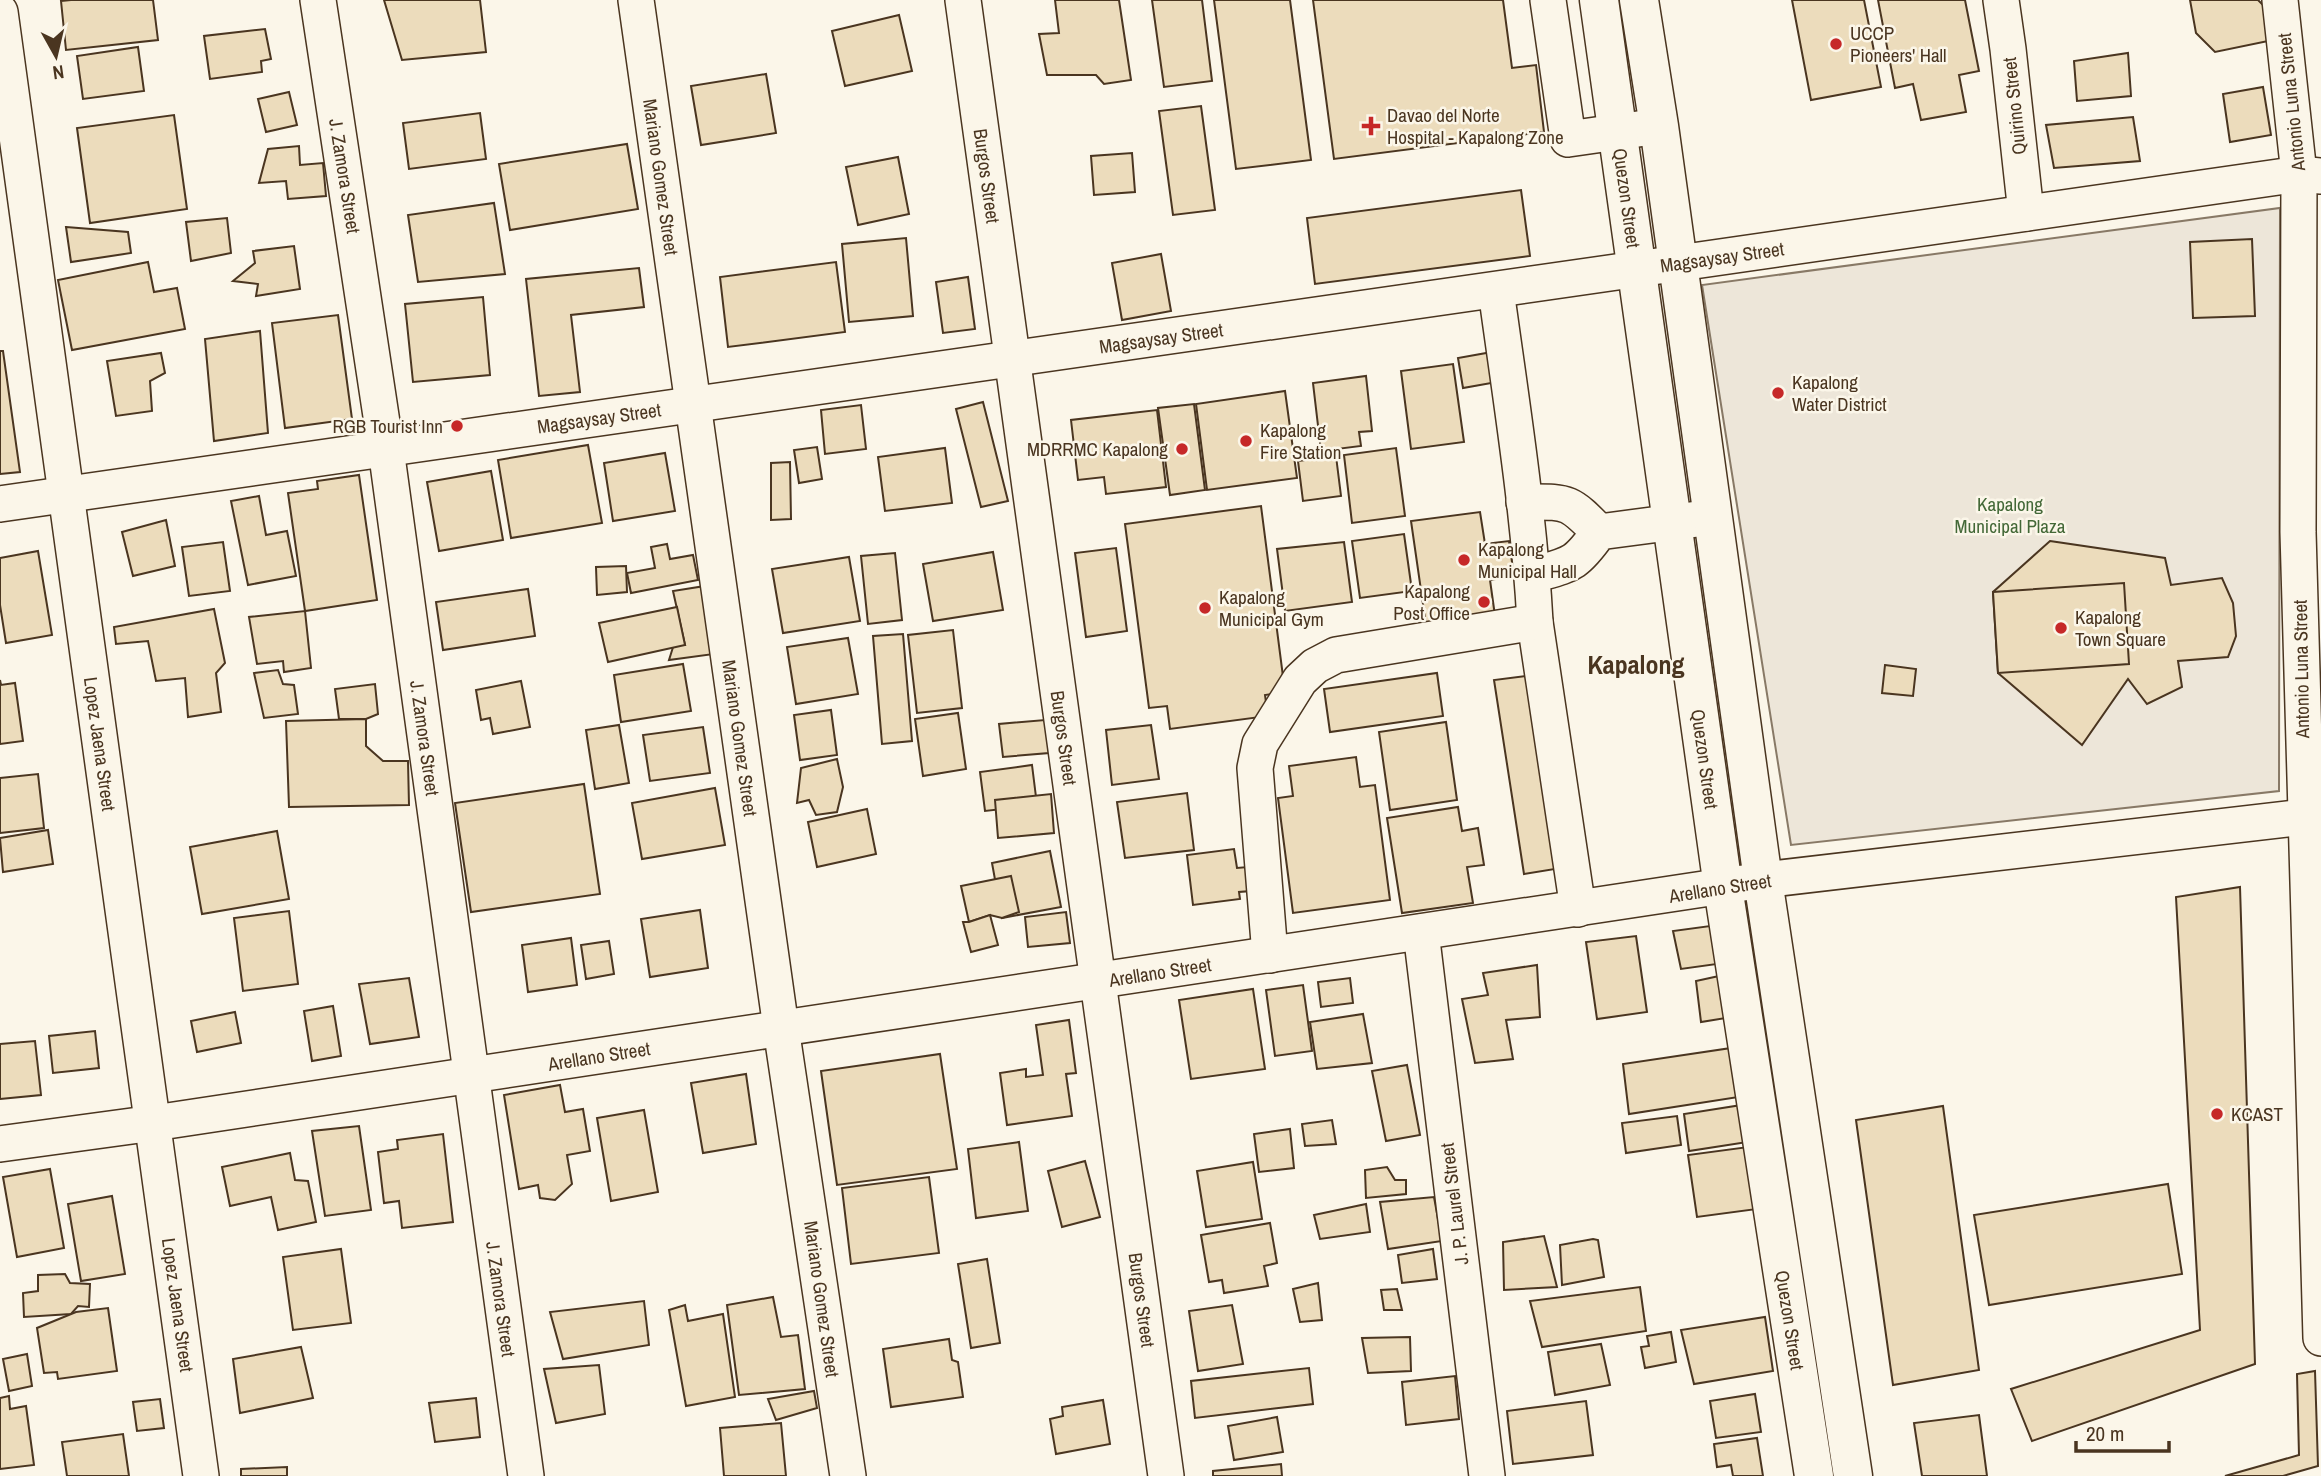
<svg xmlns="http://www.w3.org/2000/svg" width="2321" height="1476" viewBox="0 0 2321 1476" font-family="'Archivo Narrow',sans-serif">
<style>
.green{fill:#ede6d9;stroke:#887966;stroke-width:2}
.building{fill:#ecdcbc;stroke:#4a3520;stroke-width:2}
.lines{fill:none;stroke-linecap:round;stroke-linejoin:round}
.minor-casing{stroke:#4a3520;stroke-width:38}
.highway-casing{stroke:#4a3520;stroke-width:41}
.minor{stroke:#fbf6e9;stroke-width:35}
.highway{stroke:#fbf6e9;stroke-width:38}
.poi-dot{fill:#c62828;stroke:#fbf6e9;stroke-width:2.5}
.labels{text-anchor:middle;stroke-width:5;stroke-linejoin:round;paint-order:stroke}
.poi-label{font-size:19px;fill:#4a3520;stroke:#fbf6e9;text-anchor:start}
.street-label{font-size:19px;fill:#4a3520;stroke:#fbf6e9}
.park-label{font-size:19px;fill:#436837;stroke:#fbf6e9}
.district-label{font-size:26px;font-weight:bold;fill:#4a3520;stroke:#fbf6e9}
</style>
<rect width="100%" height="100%" fill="#fbf6e9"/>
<polygon class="green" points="2280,208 2279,791 1791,845 1702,285"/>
<g class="building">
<polygon points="71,0 153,0 158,40 66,50 61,1"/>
<polygon points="384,0 480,0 486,52 402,60"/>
<polygon points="1055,0 1119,0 1131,80 1104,84 1096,75 1047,75 1039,34 1059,33"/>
<polygon points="1152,0 1202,0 1212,81 1164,87"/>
<polygon points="1214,0 1290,0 1311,160 1236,169"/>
<polygon points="1313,0 1503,0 1512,68 1536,65 1544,132 1334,159"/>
<polygon points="1792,0 1864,0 1881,87 1811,100"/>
<polygon points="1878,0 1965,0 1979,71 1959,75 1966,112 1921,120 1913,84 1895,88"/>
<polygon points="2190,0 2258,0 2266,8 2273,40 2215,52 2196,33"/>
<polygon points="899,15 912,71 845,86 832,31"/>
<polygon points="265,29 271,59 261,61 262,72 210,79 204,36"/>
<polygon points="138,47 144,91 83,99 77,56"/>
<polygon points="2128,53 2131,96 2077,101 2074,61"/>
<polygon points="766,74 776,133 701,145 691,86"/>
<polygon points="2263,87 2271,135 2230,142 2223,94"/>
<polygon points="289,92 297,125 266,132 258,99"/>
<polygon points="1201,106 1215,210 1173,215 1159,111"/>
<polygon points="480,113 486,159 409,169 403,123"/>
<polygon points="174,115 187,209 90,223 77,128"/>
<polygon points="2133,117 2140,161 2054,168 2046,125"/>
<polygon points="627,144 638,209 510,230 499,164"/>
<polygon points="299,146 300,165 323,163 326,196 288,199 286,181 259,183 268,149"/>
<polygon points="1132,153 1135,192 1094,195 1091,156"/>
<polygon points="898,157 909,214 858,225 846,167"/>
<polygon points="1521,190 1530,256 1315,284 1307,218"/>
<polygon points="494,203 505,274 418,282 408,215"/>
<polygon points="227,218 231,253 191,261 186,222"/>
<polygon points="66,227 128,232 131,253 71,262"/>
<polygon points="906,238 913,316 849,322 842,244"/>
<polygon points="2252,239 2255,316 2193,318 2190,242"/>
<polygon points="294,246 300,289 256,296 258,284 233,281 255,263 253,251"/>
<polygon points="1161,254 1171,311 1122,320 1112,263"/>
<polygon points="148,262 154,292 177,288 185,329 72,350 58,280"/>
<polygon points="836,262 845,332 728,347 720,277"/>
<polygon points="639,268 644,307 571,315 580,392 539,396 526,279"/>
<polygon points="968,277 975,329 943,333 936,282"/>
<polygon points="483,297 490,375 413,382 405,304"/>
<polygon points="338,315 352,419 285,428 272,323"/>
<polygon points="260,331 268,433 214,441 205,339"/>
<polygon points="0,351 3,351 20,472 0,474"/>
<polygon points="1492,352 1497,382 1463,388 1458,358"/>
<polygon points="161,353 165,373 150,381 152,411 116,416 107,361"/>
<polygon points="1453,364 1464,442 1411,449 1401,371"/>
<polygon points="1366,376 1372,431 1359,432 1361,446 1321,451 1313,383"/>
<polygon points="1285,391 1297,478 1207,490 1196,404"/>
<polygon points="983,402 1008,501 981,507 956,409"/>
<polygon points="1194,404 1205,490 1170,495 1158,408"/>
<polygon points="861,405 866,449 825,454 821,410"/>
<polygon points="1157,410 1166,487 1106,494 1104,477 1078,480 1071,420"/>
<polygon points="588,445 602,523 511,538 498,460"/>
<polygon points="817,447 822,479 799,483 794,450"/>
<polygon points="945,448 952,503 885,511 878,457"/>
<polygon points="1396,448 1405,516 1352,523 1344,455"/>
<polygon points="665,453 675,511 613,521 604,463"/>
<polygon points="1336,456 1341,496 1303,501 1298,461"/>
<polygon points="790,462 791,519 771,520 771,463"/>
<polygon points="491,471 503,540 439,551 427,482"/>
<polygon points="359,475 377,600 305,611 288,493 318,489 317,481"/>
<polygon points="259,496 266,535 287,531 296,576 248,585 231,501"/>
<polygon points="1261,506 1285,692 1265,695 1268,716 1170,729 1167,706 1149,708 1125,524"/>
<polygon points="1480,512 1485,544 1509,541 1514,576 1490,580 1495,616 1426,625 1411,521"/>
<polygon points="166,520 175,566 133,576 122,532"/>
<polygon points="1404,534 1412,591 1360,598 1352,541"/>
<polygon points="2050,541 2165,558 2171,585 2222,578 2233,603 2236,636 2228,657 2178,661 2182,687 2147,704 2128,679 2082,745 1998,673 1993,592"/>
<polygon points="223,542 230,591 189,596 182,547"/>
<polygon points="1344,542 1352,602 1285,611 1277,549"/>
<polygon points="667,544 670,559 693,555 698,580 631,593 627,573 655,568 651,547"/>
<polygon points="1116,548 1127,631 1086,637 1075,553"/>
<polygon points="38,551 52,635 6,643 0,605 0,558"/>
<polygon points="993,552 1003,610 933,621 923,564"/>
<polygon points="895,553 902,620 868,624 861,556"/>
<polygon points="849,557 860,621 783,633 772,569"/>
<polygon points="626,566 627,592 597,595 596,567"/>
<polygon points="2124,583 2129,664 1998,673 1993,592"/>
<polygon points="705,586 714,654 669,660 674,644 685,645 673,591"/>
<polygon points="528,589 535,636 443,650 436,602"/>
<polygon points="677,607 685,645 608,662 599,623"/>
<polygon points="214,609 225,663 216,673 221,712 188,717 185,678 156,681 148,641 116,644 114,627"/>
<polygon points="305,611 311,668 284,672 283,661 257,664 249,617"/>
<polygon points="953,630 962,708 917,713 908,635"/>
<polygon points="903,634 912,741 882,744 873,636"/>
<polygon points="848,638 858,694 796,704 787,647"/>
<polygon points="683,664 691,711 621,722 614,675"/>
<polygon points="1885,665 1916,669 1913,696 1882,693"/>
<polygon points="278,670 283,684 294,685 298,714 264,718 254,673"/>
<polygon points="1437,673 1443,716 1330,732 1324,689"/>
<polygon points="1526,676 1555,869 1524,874 1494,680"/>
<polygon points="0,680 1,685 15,683 23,741 0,744"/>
<polygon points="521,681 530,727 493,734 490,718 481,720 476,690"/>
<polygon points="375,684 378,714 366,719 339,719 335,689"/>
<polygon points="831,710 837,755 800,760 794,715"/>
<polygon points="958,713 966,769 923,776 915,719"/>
<polygon points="366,719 366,746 383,761 408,761 409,805 289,807 286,721"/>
<polygon points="1045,720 1049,753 1003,757 999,724"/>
<polygon points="1446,722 1457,800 1390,810 1379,732"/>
<polygon points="619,725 629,783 595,789 586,730"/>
<polygon points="1151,725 1159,779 1112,785 1106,730"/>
<polygon points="703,727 710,773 650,781 643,735"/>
<polygon points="1356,757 1360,787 1375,785 1390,900 1293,913 1278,798 1293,796 1289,766"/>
<polygon points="837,759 843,787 837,812 816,815 809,800 797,803 801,768"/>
<polygon points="1032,765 1037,805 985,811 980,772"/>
<polygon points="38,774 44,828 0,833 0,778"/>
<polygon points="584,784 600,894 471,912 455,803"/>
<polygon points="715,788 725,845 642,859 632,803"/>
<polygon points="1187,793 1194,850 1125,858 1117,802"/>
<polygon points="1051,794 1054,833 998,838 995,800"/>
<polygon points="1458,807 1462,831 1478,828 1484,865 1467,867 1473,903 1402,913 1387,818"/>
<polygon points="867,809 876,854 817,867 808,822"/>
<polygon points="48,830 53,864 3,872 0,838"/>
<polygon points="277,831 289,899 202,914 190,847"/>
<polygon points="1234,849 1237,868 1248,867 1251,891 1239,892 1240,899 1193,905 1187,855"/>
<polygon points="1050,851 1061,907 1002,918 992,863"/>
<polygon points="1011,876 1019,912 1002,918 990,915 969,922 961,886"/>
<polygon points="2240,887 2255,1364 2032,1441 2011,1389 2200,1330 2176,897"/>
<polygon points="700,910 708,968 650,977 641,919"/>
<polygon points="289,911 298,984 243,991 234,918"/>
<polygon points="1066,912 1070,943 1028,947 1025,917"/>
<polygon points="990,915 998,945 971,952 963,922 969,922"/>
<polygon points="1710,926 1717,964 1681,969 1673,931"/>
<polygon points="1636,936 1647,1012 1597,1019 1586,942"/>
<polygon points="571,938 577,985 528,992 522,945"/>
<polygon points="609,941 614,974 586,979 581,945"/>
<polygon points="1537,965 1540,1017 1506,1020 1513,1059 1475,1063 1462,999 1488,995 1483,973"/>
<polygon points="1719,976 1726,1018 1701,1022 1696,981"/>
<polygon points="409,978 419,1037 370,1044 359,984"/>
<polygon points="1350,978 1353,1003 1321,1007 1318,982"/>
<polygon points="1303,985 1312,1051 1275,1056 1266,990"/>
<polygon points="1253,989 1265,1069 1191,1079 1179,1000"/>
<polygon points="333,1006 341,1056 312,1061 304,1011"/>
<polygon points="235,1012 241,1043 197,1052 191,1021"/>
<polygon points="1363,1014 1372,1063 1317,1069 1310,1022"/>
<polygon points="1069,1020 1076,1073 1066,1074 1072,1116 1007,1125 1000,1073 1026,1069 1026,1077 1043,1075 1036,1025"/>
<polygon points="95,1031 99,1068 53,1073 49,1036"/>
<polygon points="35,1041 41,1095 0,1099 0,1044"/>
<polygon points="1738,1047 1745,1096 1629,1114 1623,1064"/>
<polygon points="940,1054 957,1169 837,1185 821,1071"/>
<polygon points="1407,1065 1420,1135 1386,1141 1372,1071"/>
<polygon points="746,1074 756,1144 703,1153 691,1083"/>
<polygon points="560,1085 565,1112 583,1109 590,1151 567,1155 572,1184 555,1200 540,1198 538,1185 519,1189 504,1095"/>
<polygon points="1748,1104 1754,1141 1689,1151 1684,1114"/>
<polygon points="1943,1106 1979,1370 1893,1385 1856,1120"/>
<polygon points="644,1110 658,1192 611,1201 597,1118"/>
<polygon points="1677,1116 1681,1145 1626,1153 1622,1123"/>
<polygon points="1332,1120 1336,1144 1305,1146 1302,1124"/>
<polygon points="359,1126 371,1210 325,1216 312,1131"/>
<polygon points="1290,1129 1294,1168 1259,1172 1254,1134"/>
<polygon points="443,1134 453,1222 402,1228 399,1201 384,1203 378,1152 398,1149 397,1140"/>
<polygon points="1019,1142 1028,1211 976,1218 968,1149"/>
<polygon points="1748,1147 1757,1209 1697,1217 1688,1155"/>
<polygon points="290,1153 295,1180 308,1181 316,1222 278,1230 271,1197 230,1206 222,1167"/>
<polygon points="1085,1161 1100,1217 1062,1227 1048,1171"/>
<polygon points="1253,1162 1262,1219 1206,1227 1197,1171"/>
<polygon points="1387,1167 1395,1180 1406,1180 1406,1194 1366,1198 1365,1170"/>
<polygon points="50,1169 64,1248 17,1257 3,1177"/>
<polygon points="929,1177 939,1253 851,1264 842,1188"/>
<polygon points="2168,1184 2182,1274 1989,1305 1974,1215"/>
<polygon points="112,1196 125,1274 81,1281 68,1204"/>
<polygon points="1434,1197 1442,1241 1388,1249 1380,1202"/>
<polygon points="1366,1204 1370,1232 1320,1239 1314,1215"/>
<polygon points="1270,1223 1277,1263 1264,1266 1268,1286 1224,1293 1222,1280 1209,1282 1201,1235"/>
<polygon points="1544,1236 1557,1287 1504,1290 1503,1242"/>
<polygon points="1593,1239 1598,1240 1604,1277 1562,1285 1560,1245"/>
<polygon points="341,1249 351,1323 293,1330 283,1257"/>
<polygon points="1433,1249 1437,1279 1402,1283 1398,1255"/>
<polygon points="987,1259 1000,1343 971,1348 958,1264"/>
<polygon points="65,1274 70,1283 90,1284 89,1307 78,1306 71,1314 24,1317 23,1293 38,1291 38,1275"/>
<polygon points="1318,1283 1322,1320 1300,1322 1293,1289"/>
<polygon points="1640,1287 1646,1331 1542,1347 1530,1301"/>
<polygon points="1397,1289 1402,1310 1384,1310 1381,1290"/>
<polygon points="773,1297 781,1337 798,1335 805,1389 739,1395 727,1305"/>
<polygon points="644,1301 649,1345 563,1359 550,1312"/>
<polygon points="685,1305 688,1321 723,1314 735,1397 686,1406 669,1310"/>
<polygon points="1232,1305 1243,1364 1198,1371 1189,1311"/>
<polygon points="108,1308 117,1371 58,1379 57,1372 44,1373 37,1328 76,1312"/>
<polygon points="1765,1317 1773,1371 1694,1384 1681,1330"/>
<polygon points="1671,1332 1676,1362 1645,1368 1641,1347 1649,1346 1647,1336"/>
<polygon points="1410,1337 1411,1371 1368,1373 1362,1338"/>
<polygon points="949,1339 952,1360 958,1362 963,1397 891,1407 883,1349"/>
<polygon points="1601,1344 1610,1385 1555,1395 1548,1352"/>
<polygon points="301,1347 313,1398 240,1413 233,1359"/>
<polygon points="27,1354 32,1386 9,1391 3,1359"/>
<polygon points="599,1365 605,1414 556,1423 544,1369"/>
<polygon points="1309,1368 1313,1404 1195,1418 1191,1381"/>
<polygon points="2315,1371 2318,1466 2283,1476 2225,1476 2299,1455 2297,1374"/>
<polygon points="1455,1376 1459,1419 1406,1425 1402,1382"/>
<polygon points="814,1391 817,1408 776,1420 768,1399"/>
<polygon points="1755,1394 1761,1432 1716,1438 1710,1401"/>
<polygon points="9,1396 10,1409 26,1406 34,1465 0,1469 0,1398"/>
<polygon points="476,1398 480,1437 435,1442 429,1403"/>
<polygon points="160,1399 164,1428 137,1431 133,1402"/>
<polygon points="1103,1400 1110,1444 1056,1454 1050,1419 1063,1416 1062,1407"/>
<polygon points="1586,1401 1593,1455 1513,1464 1507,1411"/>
<polygon points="1979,1415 1987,1476 1922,1476 1914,1423"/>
<polygon points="1277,1417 1283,1452 1234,1460 1228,1426"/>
<polygon points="781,1423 786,1476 724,1476 720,1428"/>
<polygon points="123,1434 129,1476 67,1476 62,1442"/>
<polygon points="1757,1438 1763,1476 1733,1476 1731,1465 1717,1467 1714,1444"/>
<polygon points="1281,1464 1282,1476 1213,1476 1213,1471"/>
<polygon points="287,1467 287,1476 241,1476 241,1469"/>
</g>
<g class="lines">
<g class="minor-casing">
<g id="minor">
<polyline points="318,0 386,449 526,1476"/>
<polyline points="636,0 781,1028 848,1476"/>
<polyline points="963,0 1166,1476"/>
<polyline points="1548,0 1568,139 1659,126"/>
<polyline points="2001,0 2008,49 2026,213"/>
<polyline points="2280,0 2299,174 2298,532 2321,1338"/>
<path d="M0,12C65,500 135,988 201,1476"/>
<path d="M1496,290C1511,400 1529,511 1535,622L1578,909"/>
<path d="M1524,502C1568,502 1568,500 1599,532"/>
<polyline points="0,504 2299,174 2321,176"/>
<path d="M1533,575C1571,564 1575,566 1599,532L1713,517"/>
<polyline points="1421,932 1487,1476"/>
<polyline points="1270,955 1255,768 1260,744 1300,680 1315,666 1336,655 1535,622"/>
<polyline points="0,1144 154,1123 1763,880 2321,815"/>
</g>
</g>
<g class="highway-casing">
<g id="highway">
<polyline points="1599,0 1723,887 1814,1476"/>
<polyline points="1639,0 1659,126 1763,880 1853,1476"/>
</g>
</g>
<use href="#minor" class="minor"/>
<use href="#highway" class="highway"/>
</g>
<g class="poi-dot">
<circle cx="1836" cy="44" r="7"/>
<path d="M1367.5 115.5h7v7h7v7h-7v7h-7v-7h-7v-7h7z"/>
<circle cx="1778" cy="393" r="7"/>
<circle cx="457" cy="426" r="7"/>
<circle cx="1246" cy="441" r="7"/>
<circle cx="1182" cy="449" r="7"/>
<circle cx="1464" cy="560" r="7"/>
<circle cx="1484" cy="602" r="7"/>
<circle cx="1205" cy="608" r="7"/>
<circle cx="2061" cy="628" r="7"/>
<circle cx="2217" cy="1114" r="7"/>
</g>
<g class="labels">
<g class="poi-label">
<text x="1850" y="40">UCCP<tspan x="1850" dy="22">Pioneers' Hall</tspan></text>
<text x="1387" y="122">Davao del Norte<tspan x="1387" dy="22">Hospital - Kapalong Zone</tspan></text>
<text x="1792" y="389">Kapalong<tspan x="1792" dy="22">Water District</tspan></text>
<text x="443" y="433" text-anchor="end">RGB Tourist Inn</text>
<text x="1260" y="437">Kapalong<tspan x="1260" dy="22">Fire Station</tspan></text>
<text x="1168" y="456" text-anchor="end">MDRRMC Kapalong</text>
<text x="1478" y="556">Kapalong<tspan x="1478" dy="22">Municipal Hall</tspan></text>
<text x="1470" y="598" text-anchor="end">Kapalong<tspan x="1470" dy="22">Post Office</tspan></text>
<text x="1219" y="604">Kapalong<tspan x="1219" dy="22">Municipal Gym</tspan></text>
<text x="2075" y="624">Kapalong<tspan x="2075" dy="22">Town Square</tspan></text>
<text x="2231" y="1121">KCAST</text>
</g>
<g class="street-label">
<text transform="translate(2291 102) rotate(-96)" y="7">Antonio Luna Street</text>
<text transform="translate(2014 106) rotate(-96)" y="7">Quirino Street</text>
<text transform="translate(345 176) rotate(81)" y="7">J. Zamora Street</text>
<text transform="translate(987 176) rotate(82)" y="7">Burgos Street</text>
<text transform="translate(661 177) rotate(82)" y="7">Mariano Gomez Street</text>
<text transform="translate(1627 198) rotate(82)" y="7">Quezon Street</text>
<text transform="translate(1722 257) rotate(-8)" y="7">Magsaysay Street</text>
<text transform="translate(1161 338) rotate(-8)" y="7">Magsaysay Street</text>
<text transform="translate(599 418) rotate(-8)" y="7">Magsaysay Street</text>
<text transform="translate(2301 669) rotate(-91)" y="7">Antonio Luna Street</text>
<text transform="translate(425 738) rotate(82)" y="7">J. Zamora Street</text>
<text transform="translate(740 738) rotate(82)" y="7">Mariano Gomez Street</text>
<text transform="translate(1064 738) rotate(82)" y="7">Burgos Street</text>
<text transform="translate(100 744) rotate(82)" y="7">Lopez Jaena Street</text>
<text transform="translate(1705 759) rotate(82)" y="7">Quezon Street</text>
<text transform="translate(1720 888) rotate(-9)" y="7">Arellano Street</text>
<text transform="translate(1160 972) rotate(-9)" y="7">Arellano Street</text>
<text transform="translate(599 1056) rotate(-9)" y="7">Arellano Street</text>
<text transform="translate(1454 1204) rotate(-97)" y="7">J. P. Laurel Street</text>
<text transform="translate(501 1299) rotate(82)" y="7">J. Zamora Street</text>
<text transform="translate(822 1299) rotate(82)" y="7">Mariano Gomez Street</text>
<text transform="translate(1142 1300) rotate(82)" y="7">Burgos Street</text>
<text transform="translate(178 1305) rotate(82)" y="7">Lopez Jaena Street</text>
<text transform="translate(1790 1320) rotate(81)" y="7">Quezon Street</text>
</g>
<g class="park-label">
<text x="2010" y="511">Kapalong<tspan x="2010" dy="22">Municipal Plaza</tspan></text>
</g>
<g class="district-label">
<text x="1636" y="674">Kapalong</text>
</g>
</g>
<g transform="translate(56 56) rotate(172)" stroke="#fbf6e9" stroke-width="5" paint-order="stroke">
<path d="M0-5L12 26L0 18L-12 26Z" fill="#4a3520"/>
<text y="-10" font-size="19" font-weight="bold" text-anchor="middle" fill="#4a3520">N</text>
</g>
<path d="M2076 1441v10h93v-10" fill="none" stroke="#4a3520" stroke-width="3.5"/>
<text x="2086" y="1441" font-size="21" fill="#4a3520" stroke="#fbf6e9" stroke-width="5" paint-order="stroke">20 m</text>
</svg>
